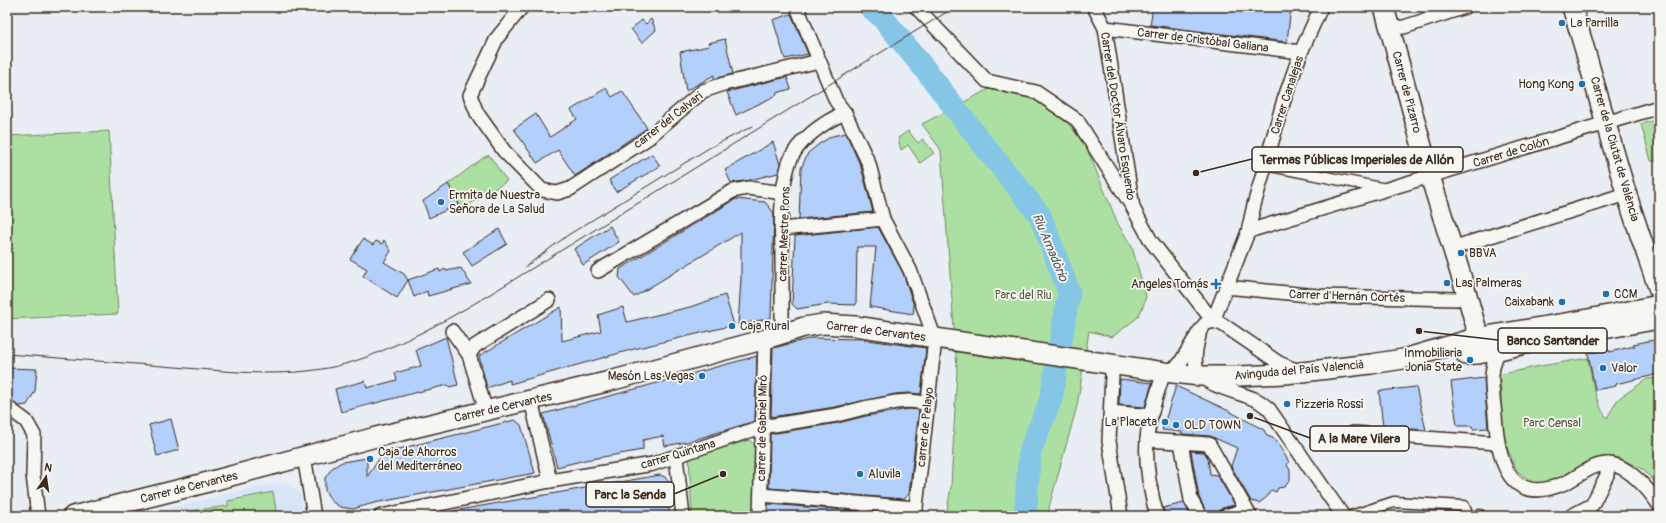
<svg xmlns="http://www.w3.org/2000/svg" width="1666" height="523" viewBox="0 0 1666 523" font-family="Pangolin,sans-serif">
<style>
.built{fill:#d9e5f6}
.green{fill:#ace0a2;stroke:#748560}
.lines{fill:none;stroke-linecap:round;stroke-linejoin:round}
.river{stroke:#85c6e6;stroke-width:23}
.building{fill:#b3cffc;stroke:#3b2a1e}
.service-casing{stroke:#3b2a1e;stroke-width:10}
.pedestrian-casing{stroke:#3b2a1e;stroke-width:13}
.minor-casing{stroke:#3b2a1e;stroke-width:16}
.secondary-casing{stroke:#3b2a1e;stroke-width:22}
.service{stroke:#f6f6f2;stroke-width:7}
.pedestrian{stroke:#f6f6f2;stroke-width:10}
.minor{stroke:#f6f6f2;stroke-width:13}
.secondary{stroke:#f6f6f2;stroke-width:19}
.tram{stroke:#3b2a1e;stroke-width:1}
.poi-dot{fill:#1f6fb2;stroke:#f6f6f2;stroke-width:1.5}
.labels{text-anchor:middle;stroke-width:3.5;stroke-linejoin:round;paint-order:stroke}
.poi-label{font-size:12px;fill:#3b2a1e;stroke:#f6f6f2;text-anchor:start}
.street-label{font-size:12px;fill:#3b2a1e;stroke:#f6f6f2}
.park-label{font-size:12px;fill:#57583f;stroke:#f6f6f2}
.water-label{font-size:13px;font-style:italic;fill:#51595a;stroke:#f6f6f2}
.leader{fill:none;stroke:#3b2a1e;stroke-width:1.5}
.callout-dot{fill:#3b2a1e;stroke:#f6f6f2;stroke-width:1.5}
.callout{fill:#f6f6f2;stroke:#3b2a1e;stroke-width:1.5}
.callout-label{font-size:13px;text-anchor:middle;font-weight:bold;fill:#3b2a1e}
</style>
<rect width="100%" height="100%" fill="#e9eef4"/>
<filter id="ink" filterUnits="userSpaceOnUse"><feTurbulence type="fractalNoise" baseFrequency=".025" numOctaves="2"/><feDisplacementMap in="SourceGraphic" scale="8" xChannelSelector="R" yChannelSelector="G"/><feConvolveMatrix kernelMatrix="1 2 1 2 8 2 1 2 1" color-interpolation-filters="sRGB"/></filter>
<g filter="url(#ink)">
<polygon class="built" points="274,483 288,485 300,493 304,516 163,516 163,512 174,507"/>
<g class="green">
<polygon points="989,89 1034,99 1068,123 1086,146 1118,224 1132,247 1146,296 1143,307 1137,318 1112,337 1089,331 1077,406 1049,507 1049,516 946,516 951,487 957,369 941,150 922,124"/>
<polygon points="1659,119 1659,161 1651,161 1641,124"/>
<polygon points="109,131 118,314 7,319 7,136"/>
<polygon points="908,131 918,143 923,139 934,153 920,163 908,145 901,150 898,138"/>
<polygon points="489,155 507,181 462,209 448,184 483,158"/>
<path d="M1588,358C1592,377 1594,402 1607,418L1618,399L1647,379L1659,378V486L1642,469L1623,460L1601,459L1552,482L1533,483L1517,471L1501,433V390L1499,375L1535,367Z"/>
<polygon points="749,440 754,444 756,450 756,516 692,516 689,458"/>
<polygon points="273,492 277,516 191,516 190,511 228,506 228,501"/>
</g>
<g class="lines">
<polyline class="river" points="870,7 882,17 928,73 981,142 1040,215 1069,292 1051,399 1030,451 1025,516"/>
</g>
<g class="building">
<polygon points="1153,7 1291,7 1287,42 1150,25"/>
<polygon points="791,14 808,54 785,59 773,20"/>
<polygon points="651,19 656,30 642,43 631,29 642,20 646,24"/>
<polygon points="725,39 733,74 714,79 714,75 686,91 680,52 709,46 708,43"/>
<polygon points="787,77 791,89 776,93 777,95 736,115 727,92"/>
<polygon points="606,88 612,97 622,91 647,128 575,176 558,150 537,163 514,129 536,114 550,137 577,119 571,110"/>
<polygon points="846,133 861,167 873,212 799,219 801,168 808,153 819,144 832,136"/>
<polygon points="773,142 780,164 778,173 750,180 731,183 725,170"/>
<polygon points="652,154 660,166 616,192 609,180"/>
<polygon points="448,184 459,204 429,218 423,201"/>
<polygon points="736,199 765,202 774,213 771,318 738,325 741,279 741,232 634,297 619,277 620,269"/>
<polygon points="610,226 619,242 583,265 574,249"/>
<polygon points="878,227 903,273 914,306 913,314 870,307 876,247 857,247 856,305 828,304 797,309 792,304 795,236"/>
<polygon points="499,229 507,244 472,266 463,252"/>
<polygon points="363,239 373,245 376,241 382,244 384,240 391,251 384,262 404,274 408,280 397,298 363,276 367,269 350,259"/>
<polygon points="461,268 471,284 428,296 427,291 414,297 408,280 439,269 440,272 445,269 446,271"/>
<polygon points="725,295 734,325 634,349 510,384 510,380 487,388 479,356 561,307 562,341 601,331 598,315 623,307 627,322 690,307"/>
<polygon points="446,337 458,385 449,387 448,385 422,391 341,412 335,389 365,381 367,388 397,380 395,373 421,366 416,350"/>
<polygon points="812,338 860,339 926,348 921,394 909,393 895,394 835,407 771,417 773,348"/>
<polygon points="1659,339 1659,374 1616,384 1616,386 1595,390 1588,353 1609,350 1609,352 1635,346 1633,344"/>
<polygon points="757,356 755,421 687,442 665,446 663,436 643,440 643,450 585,460 557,467 543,414"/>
<polygon points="7,368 37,369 35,391 27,405 19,406 7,399"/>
<polygon points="1484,378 1488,428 1473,429 1472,426 1457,426 1451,382"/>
<polygon points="1120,379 1152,383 1145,407 1119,405"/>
<polygon points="1176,386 1227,410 1264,430 1267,436 1275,439 1289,462 1287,465 1290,470 1290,480 1287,484 1284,487 1278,488 1276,492 1271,490 1267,497 1259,503 1251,501 1231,466 1237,448 1210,436 1182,434 1182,432 1162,430"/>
<polygon points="1416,387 1426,430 1383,427 1379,391"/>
<polygon points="909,409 919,410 909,494 904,499 769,488 770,434 838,423 866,416"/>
<polygon points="171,419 179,450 157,456 149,425"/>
<polygon points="515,420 521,425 535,473 374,503 353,509 340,507 331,501 325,490 325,478 332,468 342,462 367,458 367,477 383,453"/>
<polygon points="1191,451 1204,452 1208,458 1210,474 1217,475 1235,505 1222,508 1219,511 1217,515 1208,516 1199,497"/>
<polygon points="660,475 665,477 668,481 669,516 454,516 453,511"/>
<polygon points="1184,503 1191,516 1165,516 1163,508"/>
<polygon points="768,504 859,511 859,516 768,516"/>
<polygon points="869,512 902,515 903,516 869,516"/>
</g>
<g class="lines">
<g class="service-casing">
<polyline id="service" points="864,516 865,504"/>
</g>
<g class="pedestrian-casing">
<g id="pedestrian">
<polyline points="1266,165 1386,189"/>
<polyline points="1351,516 1394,502 1464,506 1468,516"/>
<polyline points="1475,516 1480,515"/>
</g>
</g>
<g class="minor-casing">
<g id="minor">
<polyline points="522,7 497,38 470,95 477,113 504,151 542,190 557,193 570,189 648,138 703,91 724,84 819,61"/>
<polyline points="797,7 836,101 845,113 869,164 883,219 910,270 935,339 915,516"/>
<polyline points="916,7 987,81 1036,92 1077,120 1130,203"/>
<polyline points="1094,7 1105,28 1133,208 1151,241 1213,321"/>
<polyline points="1105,28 1301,52"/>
<polyline points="1390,28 1404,27 1465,7"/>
<polyline points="781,229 883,219"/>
<polyline points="1248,232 1255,229 1659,107"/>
<polyline points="1452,248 1626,194"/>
<polyline points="598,271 733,191 748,188 783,193"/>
<polyline points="1226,287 1318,296 1457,299 1467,295"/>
<polyline points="1213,321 1248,232 1254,205 1283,103 1301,52 1321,7"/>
<polyline points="452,331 469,355"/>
<path d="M782,334C782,307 782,279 782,251C781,223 780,191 789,163C796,141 825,121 845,113"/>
<path d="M1199,336C1196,347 1193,363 1198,373C1205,385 1241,393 1254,399C1260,401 1264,405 1269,409L1343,516"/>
<path d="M1500,350C1487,369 1493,393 1495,415C1498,459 1507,508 1565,483C1578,477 1593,463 1609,464C1628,465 1650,491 1659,505"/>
<polyline points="1111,365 1112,375 1109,441 1121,516"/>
<polyline points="531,400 550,481"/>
<polyline points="7,407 26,421 34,435 33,475 38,516"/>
<polyline points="486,411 469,355 475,346 549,300"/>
<polyline points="1111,412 1151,416"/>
<polyline points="1353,433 1497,443"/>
<polyline points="1147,440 1209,444 1250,516"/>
<polyline points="1181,442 1191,500 1200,516"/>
<polyline points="304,456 314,516"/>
<polyline points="676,457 683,516"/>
<polyline points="761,495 916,508"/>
<polyline points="381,516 550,481 653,464 761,427 837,415 864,408 896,402 909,401 927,403"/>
<polyline points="760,516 765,339"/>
<path d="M1157,516C1150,491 1145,464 1147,439C1149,416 1157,394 1164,372L1173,369L1179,365L1199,332L1205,324L1213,321L1222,324L1279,363L1298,371"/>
<polyline points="1225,516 1246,510"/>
<polyline points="1571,516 1592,505 1607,475 1608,464"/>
</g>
</g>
<g class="secondary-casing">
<g id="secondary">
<polyline points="1384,7 1430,176 1467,295 1476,327 1474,348 1478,354"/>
<path d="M1572,7C1591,68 1607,130 1626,192C1636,225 1648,258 1659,290"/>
<polyline points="1466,355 1490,352 1538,341 1659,319"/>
<polyline points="73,516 197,485 376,437 606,382 766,339 804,327 823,324 855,326 1164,372 1200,376 1239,376 1285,374 1371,364 1403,359 1475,338 1583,320 1659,305"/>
</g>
</g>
<use href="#service" class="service"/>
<use href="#pedestrian" class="pedestrian"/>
<use href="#minor" class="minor"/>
<use href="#secondary" class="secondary"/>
<g class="tram">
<polyline points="525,267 568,235 709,148 753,126"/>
<path d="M7,354C63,358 119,363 175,367C223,371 274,377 322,369C341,366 360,360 377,353C441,327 498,289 557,253C690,172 822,88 955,7"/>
</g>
</g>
</g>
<g class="poi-dot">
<circle cx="1562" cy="23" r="4"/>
<circle cx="1582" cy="84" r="4"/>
<circle cx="441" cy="202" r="4"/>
<circle cx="1461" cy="253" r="4"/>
<circle cx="1447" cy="283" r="4"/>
<path d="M1214 278h4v4h4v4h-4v4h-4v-4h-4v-4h4z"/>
<circle cx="1606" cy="294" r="4"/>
<circle cx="1562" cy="302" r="4"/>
<circle cx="732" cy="326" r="4"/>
<circle cx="1470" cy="360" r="4"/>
<circle cx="1603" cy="368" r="4"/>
<circle cx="702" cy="376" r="4"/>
<circle cx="1287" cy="404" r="4"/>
<circle cx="1165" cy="422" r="4"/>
<circle cx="1176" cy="425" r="4"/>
<circle cx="370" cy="459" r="4"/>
<circle cx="860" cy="474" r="4"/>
</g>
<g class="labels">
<g class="poi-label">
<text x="1570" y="27">La Parrilla</text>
<text x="1574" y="88" text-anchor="end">Hong Kong</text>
<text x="449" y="199">Ermita de Nuestra<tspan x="449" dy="14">Señora de La Salud</tspan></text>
<text x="1469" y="257">BBVA</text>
<text x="1455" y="287">Las Palmeras</text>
<text x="1208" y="288" text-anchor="end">Angeles Tomás</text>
<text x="1614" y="298">CCM</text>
<text x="1554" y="306" text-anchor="end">Caixabank</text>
<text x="740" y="330">Caja Rural</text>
<text x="1462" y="357" text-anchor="end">Inmobiliaria<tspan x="1462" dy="14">Jonia State</tspan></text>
<text x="1611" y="372">Valor</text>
<text x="694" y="380" text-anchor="end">Mesón Las Vegas</text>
<text x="1295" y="408">Pizzeria Rossi</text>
<text x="1157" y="426" text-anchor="end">La Placeta</text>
<text x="1184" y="429">OLD TOWN</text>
<text x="378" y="456">Caja de Ahorros<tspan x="378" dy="14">del Mediterráneo</tspan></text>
<text x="868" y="478">Aluvila</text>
</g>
<g class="street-label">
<text transform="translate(1203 40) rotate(7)" y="4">Carrer de Cristóbal Galiana</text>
<text transform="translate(1407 92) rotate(75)" y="4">Carrer de Pizarro</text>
<text transform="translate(1287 95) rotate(-72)" y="4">Carrer Canalejas</text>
<text transform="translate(1118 116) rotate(81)" y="4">Carrer del Doctor Álvaro Esquerdo</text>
<text transform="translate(668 120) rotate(-38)" y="4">carrer del Calvari</text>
<text transform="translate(1615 149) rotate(74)" y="4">Carrer de la Ciutat de València</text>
<text transform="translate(1511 152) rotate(-17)" y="4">Carrer de Colón</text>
<text transform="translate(784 234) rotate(-88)" y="4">carrer Mestre Pons</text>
<text transform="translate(1347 296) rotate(2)" y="4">Carrer d'Hernán Cortés</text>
<text transform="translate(876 331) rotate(7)" y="4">Carrer de Cervantes</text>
<text transform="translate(1299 370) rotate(-5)" y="4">Avinguda del País Valencià</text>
<text transform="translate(503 407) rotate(-13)" y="4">Carrer de Cervantes</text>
<text transform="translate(925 427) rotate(-84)" y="4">carrer de Pelayo</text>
<text transform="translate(762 428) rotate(-89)" y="4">carrer de Gabriel Miró</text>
<text transform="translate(678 454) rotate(-17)" y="4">carrer Quintana</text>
<text transform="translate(189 487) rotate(-14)" y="4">Carrer de Cervantes</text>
</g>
<g class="park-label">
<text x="1023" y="299">Parc del Riu</text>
<text x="1552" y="427">Parc Censal</text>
</g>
<g class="water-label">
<text transform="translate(1051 247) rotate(67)" y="5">Riu Amadòrio</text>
</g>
</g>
<path class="leader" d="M1196 173L1252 159M1419 331L1498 340M1250 416L1310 438M723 474L674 494"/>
<g class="callout-dot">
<circle cx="1196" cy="173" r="4"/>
<circle cx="1419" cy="331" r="4"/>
<circle cx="1250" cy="416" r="4"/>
<circle cx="723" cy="474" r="4"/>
</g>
<g class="callout">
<rect x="1252" y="147" width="211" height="25" rx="4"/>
<rect x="1498" y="328" width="109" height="25" rx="4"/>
<rect x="1310" y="426" width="99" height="25" rx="4"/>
<rect x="586" y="482" width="88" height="25" rx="4"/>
</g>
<g class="callout-label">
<text x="1357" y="164">Termas Públicas Imperiales de Allón</text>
<text x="1553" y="345">Banco Santander</text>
<text x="1359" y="443">A la Mare Vilera</text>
<text x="630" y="499">Parc la Senda</text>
</g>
<rect width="1666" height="523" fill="none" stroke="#f6f6f2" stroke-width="24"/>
<rect x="12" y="12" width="1642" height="499" fill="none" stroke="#3b2a1e" stroke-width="1.5" filter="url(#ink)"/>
<g transform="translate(46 477) rotate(13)" stroke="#f6f6f2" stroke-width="3" paint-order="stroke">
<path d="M0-3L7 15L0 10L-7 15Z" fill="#3b2a1e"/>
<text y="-6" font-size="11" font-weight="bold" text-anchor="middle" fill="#3b2a1e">N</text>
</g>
</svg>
